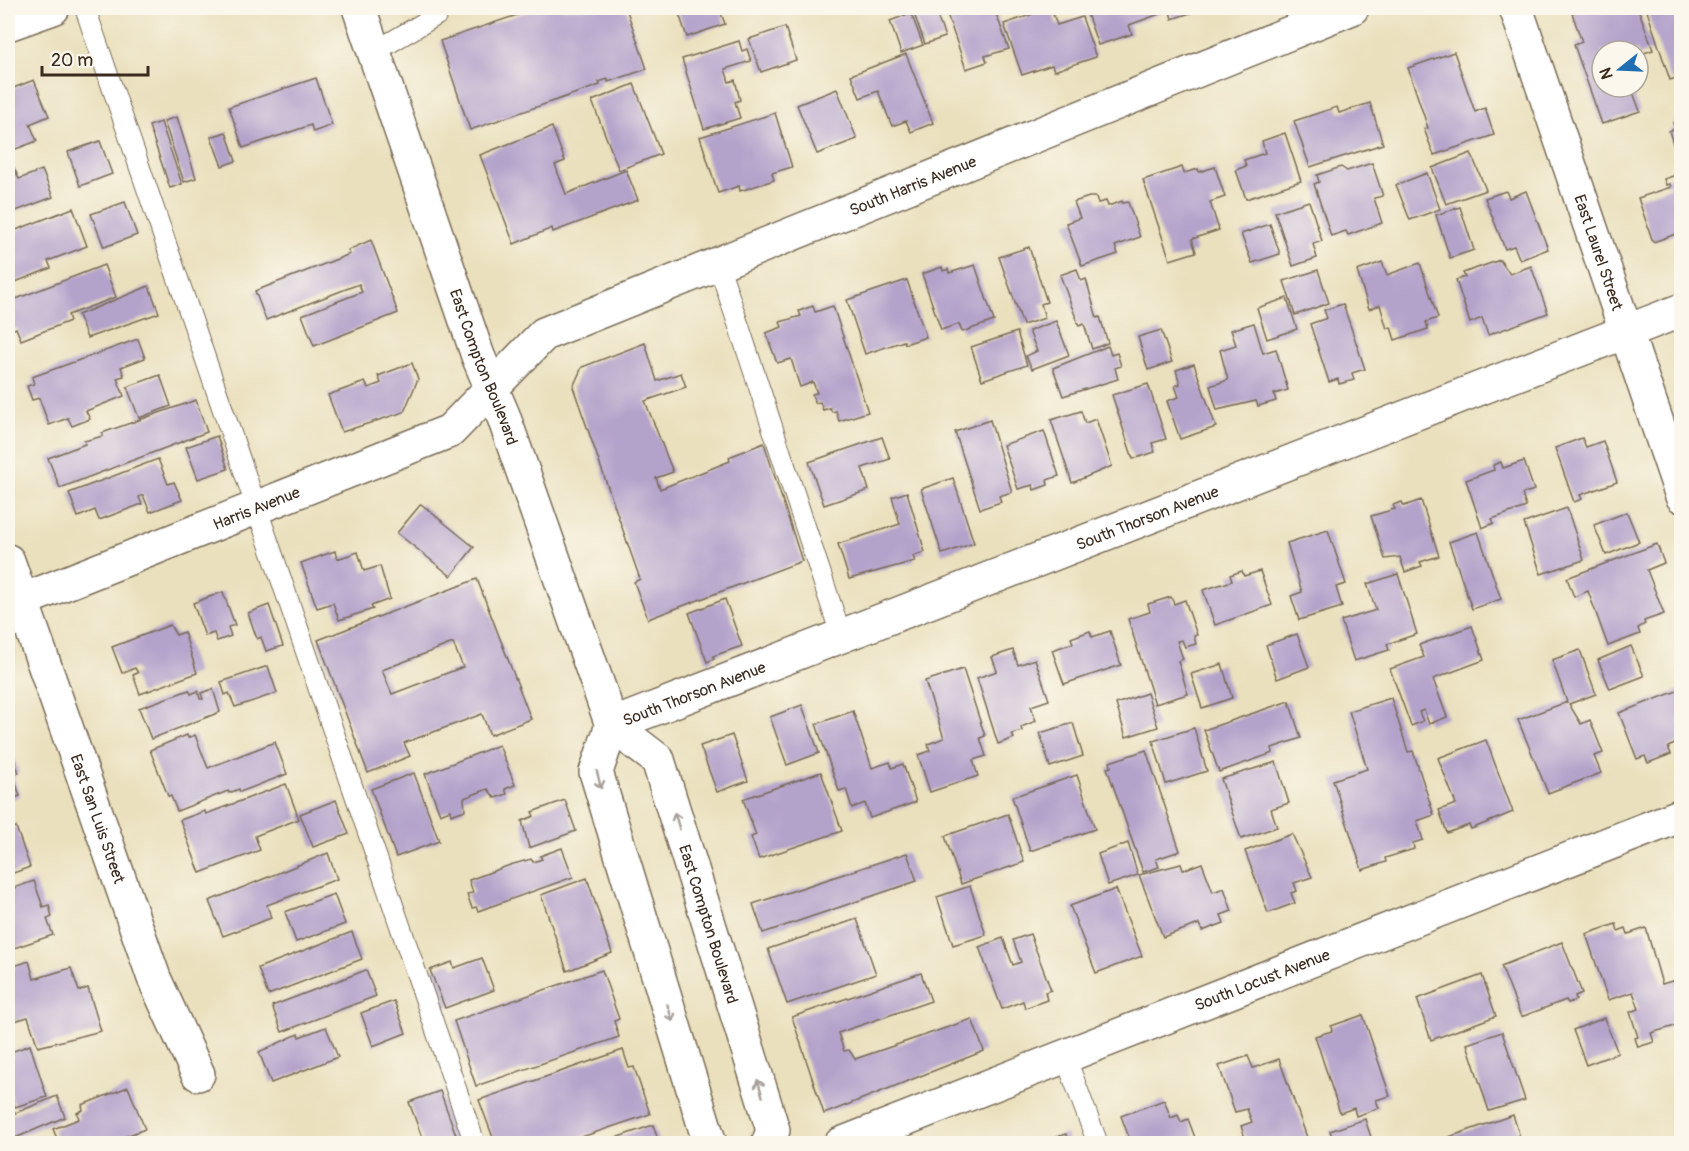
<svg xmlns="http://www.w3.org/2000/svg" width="1689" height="1151" viewBox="0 0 1689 1151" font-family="Pangolin,sans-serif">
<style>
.building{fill:#b3a2ca;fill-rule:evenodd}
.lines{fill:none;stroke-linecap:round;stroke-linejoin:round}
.lane-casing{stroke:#786a56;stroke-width:22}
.street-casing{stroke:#786a56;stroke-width:36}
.secondary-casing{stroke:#786a56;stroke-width:36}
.lane{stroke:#fff;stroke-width:20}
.street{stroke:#fff;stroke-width:33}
.secondary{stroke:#fff;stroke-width:33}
.oneway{stroke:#a79f9a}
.labels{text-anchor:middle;stroke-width:4.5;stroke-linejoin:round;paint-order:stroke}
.street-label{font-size:16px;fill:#3b2a1e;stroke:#fbf7ec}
</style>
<rect width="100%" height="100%" fill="#fbf7ec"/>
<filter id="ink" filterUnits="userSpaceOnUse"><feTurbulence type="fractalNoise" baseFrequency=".0167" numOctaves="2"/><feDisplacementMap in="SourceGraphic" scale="12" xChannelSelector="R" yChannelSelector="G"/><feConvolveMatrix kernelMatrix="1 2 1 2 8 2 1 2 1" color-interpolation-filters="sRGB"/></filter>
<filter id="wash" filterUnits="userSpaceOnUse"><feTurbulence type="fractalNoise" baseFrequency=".008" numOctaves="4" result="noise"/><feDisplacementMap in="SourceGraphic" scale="24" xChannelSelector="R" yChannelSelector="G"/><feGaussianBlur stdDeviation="1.35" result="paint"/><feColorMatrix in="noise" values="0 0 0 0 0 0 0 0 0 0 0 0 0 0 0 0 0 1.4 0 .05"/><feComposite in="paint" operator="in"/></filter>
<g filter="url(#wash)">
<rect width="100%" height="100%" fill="#eae0bd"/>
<g id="blocks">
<g class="building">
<polygon points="538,8 626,8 647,69 608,82 608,79 599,82 600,85 470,130 440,41"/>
<polygon points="677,8 719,8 725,24 687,37"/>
<polygon points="912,8 934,8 945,37 925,44"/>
<polygon points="945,8 994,8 1009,49 985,56 987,62 966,69"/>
<polygon points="1051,8 1057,25 1082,17 1096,57 1054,71 1052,65 1022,75 1004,24"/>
<polygon points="1085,8 1164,8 1165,12 1129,25 1132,34 1098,45"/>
<polygon points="1169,8 1198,8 1199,10 1172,19"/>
<polygon points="1581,8 1638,8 1653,50 1638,55 1638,51 1602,51 1602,87 1631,87 1640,111 1602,124 1574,45 1582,42 1572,13"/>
<polygon points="1646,8 1682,8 1682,76 1670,80"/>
<polygon points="911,13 923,45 901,53 890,21"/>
<polygon points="785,27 796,60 761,72 749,39"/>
<polygon points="739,41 742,51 747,49 751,61 725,69 729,82 735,80 740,100 735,102 740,118 704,129 682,59"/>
<polygon points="1454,52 1475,112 1485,108 1494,135 1434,155 1424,129 1428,128 1408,68"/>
<polygon points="906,54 933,123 911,132 906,121 892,126 878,91 860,98 851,75"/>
<polygon points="316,78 332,125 313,132 311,125 243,148 229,107"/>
<polygon points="34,80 49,116 30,124 37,141 8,152 8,90"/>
<polygon points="634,84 661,154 619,170 592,101"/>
<polygon points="837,89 857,139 817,154 797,105"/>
<polygon points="1370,103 1383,144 1310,167 1294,121 1337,107 1339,113"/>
<polygon points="775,113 792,167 772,173 774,180 740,191 739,186 718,193 700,137"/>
<polygon points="177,117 196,178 184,182 164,121"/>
<polygon points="1682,120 1682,168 1681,168 1669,131 1675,129 1673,123"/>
<polygon points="161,122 182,184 170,188 149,126"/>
<polygon points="552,127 565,161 555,165 566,194 626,170 638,200 553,232 552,228 514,244 480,155"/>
<polygon points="226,132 236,161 222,166 211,137"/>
<polygon points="1285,133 1301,181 1246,199 1236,170 1246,166 1244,160 1265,153 1262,141"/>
<polygon points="100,141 112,174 80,186 68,152"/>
<polygon points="1471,153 1486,190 1446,204 1432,168"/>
<polygon points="11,161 19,179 42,170 53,197 8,214 8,162"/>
<polygon points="1372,163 1383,196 1374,198 1382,223 1348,235 1346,231 1331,236 1314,184 1319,182 1317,175 1341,167 1347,171"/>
<polygon points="1182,167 1184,173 1198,169 1199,172 1215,167 1225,197 1210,202 1219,230 1192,239 1196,252 1170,260 1143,180"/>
<polygon points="1427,173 1440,209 1410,220 1396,185"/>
<polygon points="1682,173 1682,232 1653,242 1638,198 1671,187 1670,184 1666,185 1664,179"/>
<polygon points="1506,191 1509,198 1526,191 1548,249 1520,260 1514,246 1505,249 1485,198"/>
<polygon points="1089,197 1096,197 1098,203 1106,201 1108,206 1122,201 1122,203 1128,202 1140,237 1115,246 1118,254 1082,266 1066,223 1080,218 1074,202"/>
<polygon points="1309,201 1322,241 1313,244 1317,258 1293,266 1275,212"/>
<polygon points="125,202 137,235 104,247 91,214"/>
<polygon points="1460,207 1474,250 1450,258 1436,215"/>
<polygon points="73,208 87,246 48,261 51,268 8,285 8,233"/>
<polygon points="1270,224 1280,254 1252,263 1241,234"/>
<polygon points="371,240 398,313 314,346 302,315 362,292 359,284 266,320 255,291 350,254 348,250"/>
<polygon points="1029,247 1047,302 1041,304 1045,318 1023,325 999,257"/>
<polygon points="1500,260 1510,274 1531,266 1548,313 1488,335 1482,318 1470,323 1456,280 1465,277 1463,273"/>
<polygon points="1382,262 1387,275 1420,263 1438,318 1426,322 1428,329 1395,340 1391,327 1387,329 1380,305 1369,309 1357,271"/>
<polygon points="104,265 116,297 68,315 70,321 21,340 16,328 8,332 8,315 11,314 8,302"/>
<polygon points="975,265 994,321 962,332 959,324 941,330 922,274 942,267 943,271 948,269 949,273"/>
<polygon points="1077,269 1081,281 1086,279 1097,318 1100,317 1108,343 1092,349 1084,324 1079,326 1060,275"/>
<polygon points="1318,270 1329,303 1295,315 1284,281"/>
<polygon points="907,280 926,337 905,344 904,341 865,354 847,300"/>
<polygon points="149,286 159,313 87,338 78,315"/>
<polygon points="1287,298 1297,329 1267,339 1257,308"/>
<polygon points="1343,304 1365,369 1352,373 1354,380 1339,384 1338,379 1329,382 1310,324 1327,318 1324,310"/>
<polygon points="813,306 815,312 833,306 868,412 839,421 836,411 832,412 830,408 823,410 820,402 815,403 812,394 817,393 813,382 800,387 791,359 777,363 766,333 782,327 780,322 801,316 799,311"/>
<polygon points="1056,321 1069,355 1032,369 1026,356 1037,351 1029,331"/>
<polygon points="1254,323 1263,353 1276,349 1288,390 1274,394 1276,401 1258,406 1256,401 1217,410 1210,386 1228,380 1220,350 1236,345 1231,330"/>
<polygon points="1161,330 1172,362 1148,370 1138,337"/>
<polygon points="1017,332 1027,365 982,380 971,347"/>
<polygon points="138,339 145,358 121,367 124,376 117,378 124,396 86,411 90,419 72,426 68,418 49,425 39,398 32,400 27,386 34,384 32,377"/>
<polygon points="645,343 657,381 681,373 686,387 645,401 673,472 656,478 660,489 730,461 729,457 764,443 802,561 648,619 634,582 640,579 573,387 582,367"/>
<polygon points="1108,346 1111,355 1117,353 1121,366 1115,368 1118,379 1063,396 1053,368"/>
<polygon points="412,363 418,379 404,412 342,432 328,395 365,382 368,388 381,383 378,376"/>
<polygon points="1194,364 1216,427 1180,439 1167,401 1179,397 1175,386 1180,384 1176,370"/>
<polygon points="160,375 171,406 139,418 127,387"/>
<polygon points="1148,384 1166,439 1152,443 1155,452 1133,459 1112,395"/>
<polygon points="196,400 207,432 60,488 48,458 85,444 84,441 103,436 102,433"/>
<polygon points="1081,411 1085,423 1096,419 1112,466 1072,483 1051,420"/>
<polygon points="990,420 1012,492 999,496 1001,502 980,509 955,432"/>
<polygon points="1044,431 1059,476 1047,480 1048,485 1034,490 1033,485 1018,489 1003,445"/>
<polygon points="217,436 228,469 198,479 186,447"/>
<polygon points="882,437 890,459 862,468 869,490 824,505 809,462"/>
<polygon points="1582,438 1586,447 1603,441 1617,482 1580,495 1582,499 1574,502 1555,448"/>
<polygon points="158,459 168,484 174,482 182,500 150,512 143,495 139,497 142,504 99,520 95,510 78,517 69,493"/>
<polygon points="1524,461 1534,490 1522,494 1526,507 1492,519 1494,523 1482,528 1466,480 1494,470 1493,465 1501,462 1503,468"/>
<polygon points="953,478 974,543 942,554 921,489"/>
<polygon points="907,492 925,552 913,556 915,561 849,579 838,544 900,524 892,497"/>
<polygon points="1421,500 1439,556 1420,562 1422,566 1405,572 1400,557 1385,559 1371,516 1395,509 1393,505 1402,502 1404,506"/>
<polygon points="421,504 474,547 451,576 397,533"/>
<polygon points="1567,508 1584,560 1541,574 1524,523"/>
<polygon points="1627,512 1639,542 1606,555 1594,525"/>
<polygon points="1328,530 1346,584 1336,587 1342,607 1299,620 1291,596 1302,592 1287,543"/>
<polygon points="1478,532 1501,599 1472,609 1449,542"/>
<polygon points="1657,544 1664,563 1647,570 1664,614 1644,621 1645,624 1638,628 1640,634 1608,646 1588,591 1574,597 1567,578"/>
<polygon points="335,551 337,559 358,552 364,571 380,566 390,599 371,606 373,609 339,620 333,603 317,608 301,563"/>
<polygon points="1242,571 1244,576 1260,571 1272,605 1215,625 1203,590 1232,581 1230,575"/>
<polygon points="1398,574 1417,634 1387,644 1389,650 1354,661 1341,621 1376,610 1367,584"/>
<path d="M477,579L531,719L490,735L482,714L404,743L410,756L368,773L318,640ZM453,643L463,667L392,694L382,670Z"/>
<polygon points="223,592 235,625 228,627 231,636 217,641 214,633 205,636 193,603"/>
<polygon points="1171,597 1174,604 1185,600 1197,635 1194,636 1196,644 1185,647 1182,640 1177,641 1183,659 1178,661 1188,694 1155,704 1128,619 1150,612 1148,604"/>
<polygon points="725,599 742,646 713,656 714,659 707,662 689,613"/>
<polygon points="269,605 283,646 266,651 261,637 257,639 248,613"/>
<polygon points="170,625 176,635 184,632 197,673 140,694 133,675 138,673 135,668 122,673 112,647"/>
<polygon points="1472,626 1484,660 1433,679 1447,717 1429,724 1424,710 1419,712 1423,721 1411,726 1390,669 1424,657 1419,645"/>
<polygon points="1090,631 1092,637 1110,631 1121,665 1064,684 1052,650 1073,643 1071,638"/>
<polygon points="1297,634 1309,667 1277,679 1266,645"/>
<polygon points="1631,646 1644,676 1610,689 1598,660"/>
<polygon points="1013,650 1018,665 1035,659 1049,700 1031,706 1036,721 1021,727 1022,731 1012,734 1014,738 998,744 977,678 997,671 992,657"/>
<polygon points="1580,650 1596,694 1569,704 1581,724 1590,720 1603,753 1594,756 1601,773 1548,793 1518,720 1567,702 1552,660"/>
<polygon points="1222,664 1232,698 1202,708 1191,674"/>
<polygon points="268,666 277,693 235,707 229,693 225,695 221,682"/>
<polygon points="963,669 985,736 980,738 986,756 973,760 978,776 930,792 918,755 930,751 928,744 944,738 925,681"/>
<polygon points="213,689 220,712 151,739 139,708 189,690 191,694 198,691 200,699 203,699 201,693"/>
<polygon points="1682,689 1682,741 1668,747 1671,754 1648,763 1645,756 1637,759 1619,713"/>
<polygon points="1147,693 1158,727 1126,737 1116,704"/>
<polygon points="1391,698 1408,752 1413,751 1434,815 1417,821 1423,840 1413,843 1414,849 1385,858 1386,862 1362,870 1333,780 1367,769 1349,711"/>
<polygon points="1289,701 1301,738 1272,748 1273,753 1219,772 1204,730"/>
<polygon points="802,705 819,753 787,765 770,717"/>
<polygon points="853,711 872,768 890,762 892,768 903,764 916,802 870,818 865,803 852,808 846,789 839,791 816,724"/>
<polygon points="1073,723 1083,756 1050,767 1040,733"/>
<polygon points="1194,728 1207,771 1166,784 1153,741"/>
<polygon points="187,735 188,738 195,735 208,768 275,742 287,774 240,792 239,789 229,793 228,791 177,811 171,796 168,796 150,750"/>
<polygon points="732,735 748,781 717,792 700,746"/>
<polygon points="1486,740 1513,812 1471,829 1469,825 1447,833 1439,810 1456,804 1438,758"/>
<polygon points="499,745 515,785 505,789 507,794 495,798 488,789 464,798 465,810 451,815 450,810 440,814 425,774"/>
<polygon points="11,750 19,773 13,775 20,796 8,800 8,751"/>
<polygon points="1146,750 1180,851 1156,859 1159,867 1143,872 1107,768 1111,767 1110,762"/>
<polygon points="1276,762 1289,803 1271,809 1277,827 1241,839 1221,779"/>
<polygon points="821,772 842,831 759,859 751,837 756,835 743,799"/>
<polygon points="414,773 439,841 396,857 371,789"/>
<polygon points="1077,775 1095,829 1030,851 1012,797"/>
<polygon points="286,784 299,819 255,836 260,850 200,873 180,820 205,811 206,814"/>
<polygon points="336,800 349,834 313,847 300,814"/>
<polygon points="565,800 576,831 529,848 522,821 534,816 532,812"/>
<polygon points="1008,814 1024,862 961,884 945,836"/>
<polygon points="8,824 10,829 16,827 30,867 8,875"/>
<polygon points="1292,834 1312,877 1294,883 1297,891 1291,893 1295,903 1268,913 1245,851"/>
<polygon points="1128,843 1138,875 1108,885 1098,854"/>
<polygon points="562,848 573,877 478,911 476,907 472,908 467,894 473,893 469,880 510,865 531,859 533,862 542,859 540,856"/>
<polygon points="328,853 337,879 267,905 271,918 223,936 209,901"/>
<polygon points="907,853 917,881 763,933 753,904"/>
<polygon points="1202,863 1213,892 1224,888 1232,911 1221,915 1224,923 1202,931 1199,924 1163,937 1139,875 1181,864 1183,870"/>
<polygon points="587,878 612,953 567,971 541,895"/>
<polygon points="34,881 43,907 49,905 52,917 47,919 53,935 8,950 8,890"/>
<polygon points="970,886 986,935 953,945 937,897"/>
<polygon points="1116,889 1142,956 1096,973 1070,906"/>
<polygon points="334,894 345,924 296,942 285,912"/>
<polygon points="857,919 876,974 787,1004 768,949"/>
<polygon points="1616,924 1618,931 1626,928 1628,934 1646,928 1662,984 1682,978 1682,1044 1675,1026 1651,1033 1654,1042 1638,1047 1635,1038 1638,1037 1630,1012 1639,1009 1633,992 1608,1000 1586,934"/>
<polygon points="352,932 362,959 268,995 258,968"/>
<polygon points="1030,934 1051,990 1045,992 1047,1000 1025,1008 1023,1001 1002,1009 979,947 1003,938 1013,965 1021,962 1013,940"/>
<polygon points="1562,942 1582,993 1575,996 1576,1000 1568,1003 1566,1000 1521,1017 1501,966"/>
<polygon points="482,958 494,990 445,1008 430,970 452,962 454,968"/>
<polygon points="29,961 34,979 71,968 79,991 88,988 101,1031 38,1047 28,1017 8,1023 8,968"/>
<polygon points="366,970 376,996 282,1032 272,1006"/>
<polygon points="602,970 619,1019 614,1021 619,1037 476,1086 454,1021"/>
<polygon points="921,973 931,1001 838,1033 844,1051 849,1050 855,1059 972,1019 984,1051 824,1114 792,1017"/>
<polygon points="1482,975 1496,1016 1431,1040 1417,999"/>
<polygon points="394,1001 406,1033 373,1046 361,1013"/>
<polygon points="1363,1015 1390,1096 1376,1100 1379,1108 1356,1116 1354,1108 1340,1113 1315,1036 1332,1031 1331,1026"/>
<polygon points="1604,1018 1618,1053 1586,1065 1573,1030"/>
<polygon points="326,1027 338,1057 271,1083 259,1052 298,1034 299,1037"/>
<polygon points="1502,1032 1525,1100 1489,1111 1467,1044"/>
<polygon points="30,1045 47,1097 15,1107 8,1086 8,1053"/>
<polygon points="623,1050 629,1068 634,1067 650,1114 564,1143 495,1143 479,1100"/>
<polygon points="1248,1056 1253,1068 1279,1059 1309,1143 1240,1143 1246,1141 1241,1126 1252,1122 1247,1109 1235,1112 1219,1066"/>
<polygon points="128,1087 145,1129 108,1143 59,1143 53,1129 79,1119 77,1113 83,1110 82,1105"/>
<polygon points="440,1091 459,1143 424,1143 409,1102"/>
<polygon points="57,1096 65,1117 8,1141 8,1116"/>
<polygon points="1164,1100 1171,1118 1178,1115 1181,1122 1188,1119 1197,1143 1131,1143 1121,1116"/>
<polygon points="1513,1115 1522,1143 1448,1143 1446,1138"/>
<polygon points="1365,1119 1373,1143 1334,1143 1330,1131"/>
<polygon points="653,1125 659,1143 601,1143"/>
<polygon points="1066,1134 1069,1143 1038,1143"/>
</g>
</g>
</g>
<g filter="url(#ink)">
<use href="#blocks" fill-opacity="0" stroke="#786a56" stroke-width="1.5"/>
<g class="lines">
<g class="lane-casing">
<g id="lane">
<path d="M85,8C212,387 344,765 475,1144"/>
<polyline points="374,52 437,15 440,8"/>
<polyline points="718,263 841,635"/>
<polyline points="1065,1056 1098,1144"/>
</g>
</g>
<g class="street-casing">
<g id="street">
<path id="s1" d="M1516,8L1682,496"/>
<polyline points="8,24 53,8"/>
<path id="s2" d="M8,561L154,978L198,1074"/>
<path id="s3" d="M8,606L450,431L544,334L1352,8"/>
<path id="s4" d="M612,725L1682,310"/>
<path id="s5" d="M841,1144L1682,815"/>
</g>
</g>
<g class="secondary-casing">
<g id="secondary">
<path id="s6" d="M359,8L478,356L503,415L612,725L658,760L773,1130L768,1144"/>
<polyline points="612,725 596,772 710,1144"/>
</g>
</g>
<use href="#lane" class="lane"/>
<use href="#street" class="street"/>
<use href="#secondary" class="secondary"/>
</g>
<defs><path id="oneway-shaft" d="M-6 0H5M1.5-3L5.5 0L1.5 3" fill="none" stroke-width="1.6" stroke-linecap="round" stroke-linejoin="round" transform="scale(1.5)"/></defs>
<g class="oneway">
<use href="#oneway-shaft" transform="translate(599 780) rotate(76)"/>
<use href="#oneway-shaft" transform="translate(677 821) rotate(-107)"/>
<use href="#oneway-shaft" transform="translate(670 1013) rotate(73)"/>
<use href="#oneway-shaft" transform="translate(760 1088) rotate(-107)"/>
</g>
</g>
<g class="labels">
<g class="street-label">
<text dy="6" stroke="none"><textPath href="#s3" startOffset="1008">South Harris Avenue</textPath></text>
<text dy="6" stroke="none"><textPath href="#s1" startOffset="258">East Laurel Street</textPath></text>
<text dy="6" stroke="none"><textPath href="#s6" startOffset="380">East Compton Boulevard</textPath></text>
<text dy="6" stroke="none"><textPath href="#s3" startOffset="267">Harris Avenue</textPath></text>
<text dy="6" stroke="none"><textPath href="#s4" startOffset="574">South Thorson Avenue</textPath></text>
<text dy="6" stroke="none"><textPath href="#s4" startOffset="88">South Thorson Avenue</textPath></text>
<text dy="6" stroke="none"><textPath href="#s2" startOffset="273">East San Luis Street</textPath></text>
<text dy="6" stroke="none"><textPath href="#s6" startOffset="990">East Compton Boulevard</textPath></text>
<text dy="6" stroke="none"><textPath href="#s5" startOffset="452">South Locust Avenue</textPath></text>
</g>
</g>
<rect width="1689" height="1151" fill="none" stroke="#fbf7ec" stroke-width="30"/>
<g transform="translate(1620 69) rotate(252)"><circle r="28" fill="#fbf7ec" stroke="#aea59a" stroke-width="1.5"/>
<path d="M0-4.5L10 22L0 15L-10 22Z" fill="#1f6fb2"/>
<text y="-9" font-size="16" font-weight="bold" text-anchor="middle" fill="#3b2a1e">N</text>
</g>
<path d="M42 66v9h106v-9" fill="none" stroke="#3b2a1e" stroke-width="3"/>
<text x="51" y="66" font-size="18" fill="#3b2a1e" stroke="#fbf7ec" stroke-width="4.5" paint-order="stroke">20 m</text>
</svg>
